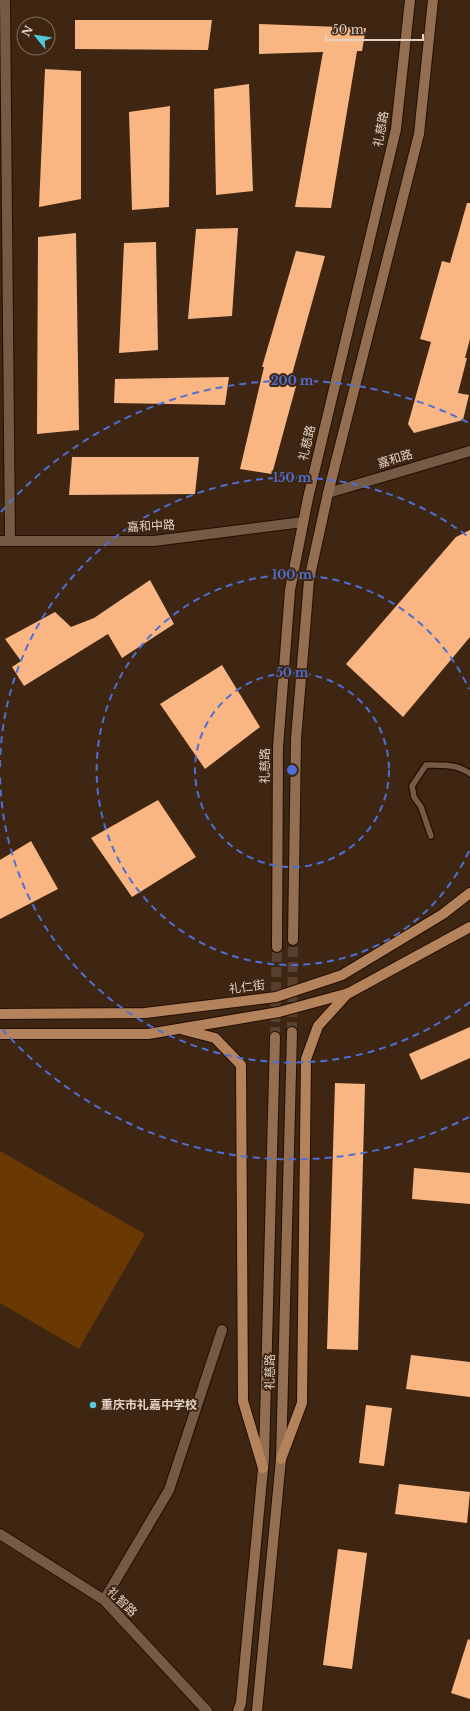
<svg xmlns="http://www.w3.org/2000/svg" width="470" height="1711" viewBox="0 0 470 1711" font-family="'Libre Baskerville','Noto Sans SC',serif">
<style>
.green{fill:#693803}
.building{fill:#f9b682}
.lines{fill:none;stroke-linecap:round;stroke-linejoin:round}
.secondary-tunnel{stroke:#57402d;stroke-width:10;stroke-dasharray:10 5;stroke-linecap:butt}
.service-casing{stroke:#240e00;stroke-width:8}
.minor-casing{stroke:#240e00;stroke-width:12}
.tertiary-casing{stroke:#240e00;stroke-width:12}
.secondary-casing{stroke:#240e00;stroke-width:12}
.primary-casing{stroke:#240e00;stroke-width:12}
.service{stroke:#755a45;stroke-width:5.5}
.minor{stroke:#755a45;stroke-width:10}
.tertiary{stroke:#755a45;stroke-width:10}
.secondary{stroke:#946e50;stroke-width:10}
.primary{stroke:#b4835c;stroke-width:10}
.ring{fill:none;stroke:#4e6fd4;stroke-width:2;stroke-dasharray:7 5}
.poi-dot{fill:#53cadc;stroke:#3e2612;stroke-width:1.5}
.labels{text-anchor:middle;stroke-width:4;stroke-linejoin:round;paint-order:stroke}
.street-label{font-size:12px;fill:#e2d2c6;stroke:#3e2612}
.poi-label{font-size:12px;font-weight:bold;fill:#e2d2c6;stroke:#3e2612;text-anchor:start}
.centre{fill:#4e6fd4;stroke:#3e2612;stroke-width:2}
.ring-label{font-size:12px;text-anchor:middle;font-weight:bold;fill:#4e6fd4;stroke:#3e2612;stroke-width:4;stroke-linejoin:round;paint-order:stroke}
</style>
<rect width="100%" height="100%" fill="#3e2612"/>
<polygon class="green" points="0,1151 145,1234 79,1349 0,1303"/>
<g class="building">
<polygon points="75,20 212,20 208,50 75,49"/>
<polygon points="259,24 366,28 362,51 357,51 331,208 295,207 323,52 259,54"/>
<polygon points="45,69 81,71 81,199 39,207"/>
<polygon points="249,84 253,191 216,195 214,89"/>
<polygon points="170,106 169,207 132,210 129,112"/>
<polygon points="467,203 470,203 470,339 465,358 467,358 458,393 469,395 463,420 414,433 408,424 431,342 420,339 442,261 450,263"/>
<polygon points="238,228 232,316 188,319 196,229"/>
<polygon points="76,233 79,430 37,434 38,237"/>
<polygon points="156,242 158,350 119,353 124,243"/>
<polygon points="296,251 325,256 289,385 296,386 272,474 240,469 264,367 262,367"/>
<polygon points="229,377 225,405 114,403 115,379"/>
<polygon points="72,457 199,457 195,494 69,495"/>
<polygon points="470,530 470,637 403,717 346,664 456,537"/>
<polygon points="150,580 174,624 122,658 108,634 24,686 12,667 21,661 5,639 55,612 71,627 94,618"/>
<polygon points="222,665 260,727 205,769 160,704"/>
<polygon points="158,800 196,857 132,897 91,838"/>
<polygon points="31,841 58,889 0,919 0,860"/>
<polygon points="470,1027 470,1058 421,1080 409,1054"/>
<polygon points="335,1083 365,1084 358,1350 327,1349"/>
<polygon points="414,1168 470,1173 470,1204 412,1199"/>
<polygon points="411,1355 470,1362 470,1397 406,1389"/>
<polygon points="366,1405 392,1408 384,1466 359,1463"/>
<polygon points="399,1484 470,1492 467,1523 395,1514"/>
<polygon points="338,1549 367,1553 352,1669 323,1665"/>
<polygon points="468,1639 470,1640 470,1699 451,1693"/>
</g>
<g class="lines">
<g class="secondary-tunnel">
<polyline points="292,1032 293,940"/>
<polyline points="275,1037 277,947"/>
</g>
<g class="service-casing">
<path id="service" d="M431,836L421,807L414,797L412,786L426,765C441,765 458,764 470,774"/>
</g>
<g class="minor-casing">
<g id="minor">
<polyline points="5,0 10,541"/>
<polyline points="104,1600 169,1490 222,1330"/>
</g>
</g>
<g class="tertiary-casing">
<g id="tertiary">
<polyline points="328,493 470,451"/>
<polyline points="0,541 154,541 303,522"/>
<polyline points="0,1534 104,1600 207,1711"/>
</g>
</g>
<g class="secondary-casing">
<g id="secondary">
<polyline points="293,940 296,739 309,580 328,493 419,134 433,0"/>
<polyline points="277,947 278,747 290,590 308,498 396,129 410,0"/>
<polyline points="238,1711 241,1703 264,1458 275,1037"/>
<polyline points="257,1711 281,1459 292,1032"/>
</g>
</g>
<g class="primary-casing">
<g id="primary">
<polyline points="0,1014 145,1013 276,997 342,975 443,914 470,893"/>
<polyline points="184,1030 215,1038 241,1065 243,1401 263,1468"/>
<polyline points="0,1034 148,1034 279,1012 349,993 470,927"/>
<polyline points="281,1459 302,1403 306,1059 318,1026 348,993"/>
</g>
</g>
<use href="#service" class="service"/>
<use href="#minor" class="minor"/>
<use href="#tertiary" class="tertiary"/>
<use href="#secondary" class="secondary"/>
<use href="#primary" class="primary"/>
</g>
<g class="ring">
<circle cx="292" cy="770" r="97"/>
<path d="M469 851A195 195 0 1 1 469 689"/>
<path d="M470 1002A292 292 0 0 1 0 773M0 767A292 292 0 0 1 470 538"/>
<path d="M469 1117A389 389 0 0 1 1 1028M1 512A389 389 0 0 1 469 423"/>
</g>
<circle class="poi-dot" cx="93" cy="1405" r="4"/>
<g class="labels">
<g class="street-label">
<text transform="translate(381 129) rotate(-80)" y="4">礼慈路</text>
<text transform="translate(307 443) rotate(-77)" y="4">礼慈路</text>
<text transform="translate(395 459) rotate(-17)" y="4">嘉和路</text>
<text transform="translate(151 526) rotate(-3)" y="4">嘉和中路</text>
<text transform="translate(265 766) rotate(-89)" y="4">礼慈路</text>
<text transform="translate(247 987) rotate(-7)" y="4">礼仁街</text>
<text transform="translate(270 1372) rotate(-89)" y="4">礼慈路</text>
<text transform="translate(122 1602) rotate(44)" y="4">礼智路</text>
</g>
<g class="poi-label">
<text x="101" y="1409">重庆市礼嘉中学校</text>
</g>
</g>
<circle cx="292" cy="770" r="6" class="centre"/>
<g class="ring-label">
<text x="292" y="385">200 m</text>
<text x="292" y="482">150 m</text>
<text x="292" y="579">100 m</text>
<text x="292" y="677">50 m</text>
</g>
<g transform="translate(36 36) rotate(300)"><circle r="19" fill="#3e2612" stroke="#806b5a"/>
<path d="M0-3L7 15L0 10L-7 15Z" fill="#53cadc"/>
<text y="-6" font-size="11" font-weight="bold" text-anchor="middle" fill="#e2d2c6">N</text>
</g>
<path d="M326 34v6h97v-6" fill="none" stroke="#e2d2c6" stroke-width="2"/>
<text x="332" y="34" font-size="12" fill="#e2d2c6" stroke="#3e2612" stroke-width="3" paint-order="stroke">50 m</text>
</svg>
